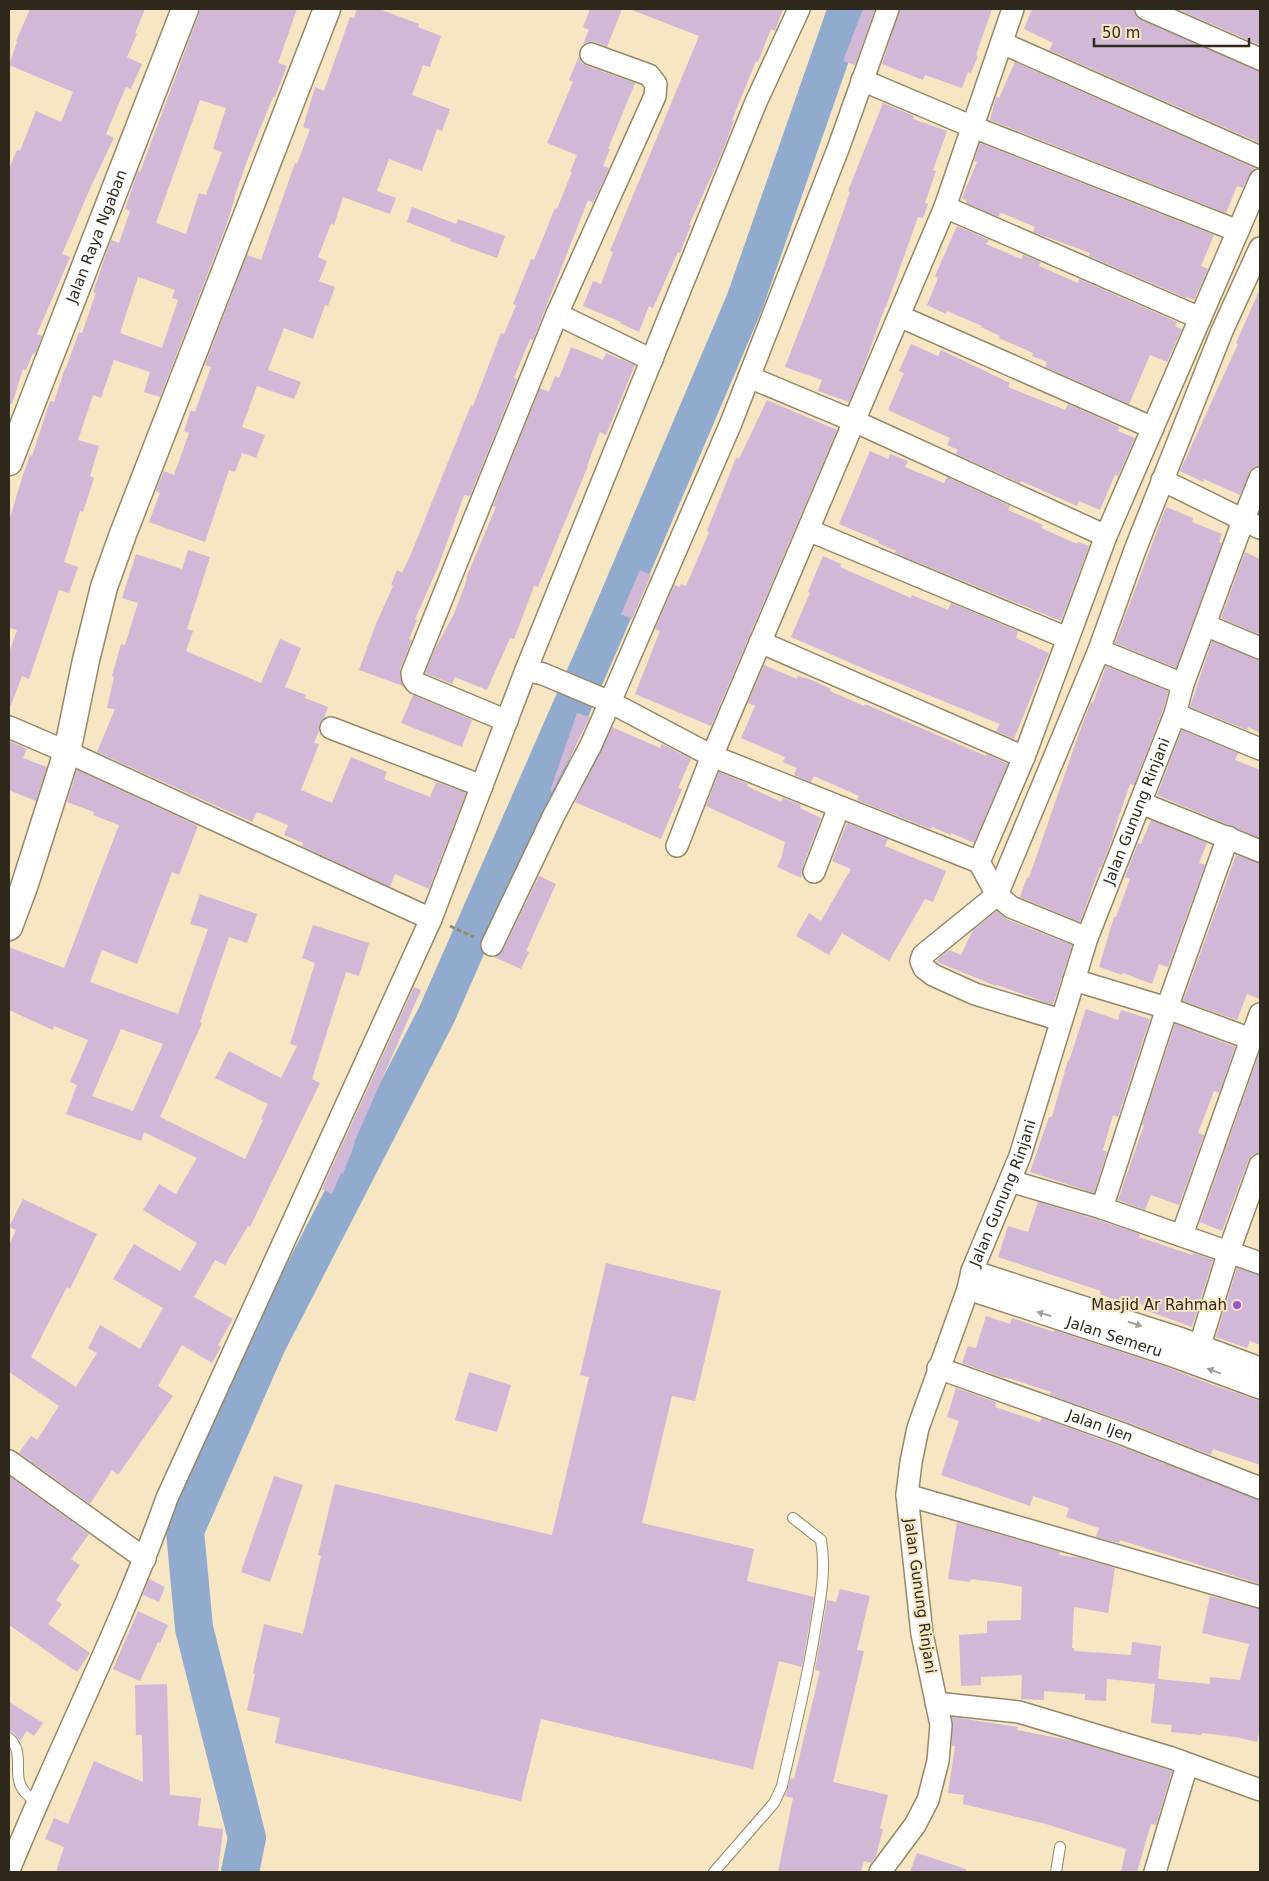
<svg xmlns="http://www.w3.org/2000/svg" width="1269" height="1881" viewBox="0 0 1269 1881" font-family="'DejaVu Sans',sans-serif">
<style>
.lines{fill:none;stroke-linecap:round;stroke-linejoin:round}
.river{stroke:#90abce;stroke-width:38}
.building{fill:#d0b8d6;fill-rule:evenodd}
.service-casing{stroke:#968766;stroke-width:12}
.minor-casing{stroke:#968766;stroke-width:24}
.tertiary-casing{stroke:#968766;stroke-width:29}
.path{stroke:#938870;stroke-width:3;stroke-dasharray:5 2.5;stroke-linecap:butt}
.service{stroke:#fff;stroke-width:10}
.minor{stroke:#fff;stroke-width:21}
.tertiary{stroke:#fff;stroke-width:26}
.oneway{fill:#a19f98}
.poi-dot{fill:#9a56ca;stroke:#f6e6c3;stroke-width:2}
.labels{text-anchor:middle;stroke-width:4;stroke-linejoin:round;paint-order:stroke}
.street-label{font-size:15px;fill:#2f291b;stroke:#f6e6c3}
.poi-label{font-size:15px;fill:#2f291b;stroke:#f6e6c3;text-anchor:end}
</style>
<rect width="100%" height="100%" fill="#f6e6c3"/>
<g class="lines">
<polyline class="river" points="240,1872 247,1838 194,1628 185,1531 267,1344 437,1014 604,633 745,301 847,9"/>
</g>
<g class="building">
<polygon points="30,9 145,9 135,33 137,34 127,57 142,64 131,89 126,87 106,134 114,138 92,184 62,254 70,257 37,334 42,336 35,354 33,353 26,370 23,369 12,404 9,404 9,169 17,150 20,151 36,111 61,122 73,92 9,65 17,42 16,41"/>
<path d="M200,9H297L278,63L287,66L275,97H273L247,161L234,198H235L225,229L160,397L144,392L150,372L114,360L101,398L93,395L78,440L99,446L90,476L94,478L83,512L80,511L64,562L78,567L69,593L59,590L29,679L22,676L11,705H9V653L17,630L9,628V521L22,478L30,455L32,456L50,401L54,402L65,368H66L79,332L82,333L96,293L93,292L111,240L119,243L130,211L125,209L138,171L140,172L199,14ZM200,100L226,108L213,149L222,152L206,195L199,193L186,234L156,223ZM138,277L175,290L172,298L178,300L162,348L120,333Z"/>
<polygon points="357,9 379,9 419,24 418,27 441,36 430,67 423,65 412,95 450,109 442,131 437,129 422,171 389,159 377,191 396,198 390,214 343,197 334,225 331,224 318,257 327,261 319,281 335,287 328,306 325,305 313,339 284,328 268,370 301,382 294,399 257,386 242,427 265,435 256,458 242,453 235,472 229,470 205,542 149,522 160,493 156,491 164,471 174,475 189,433 184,431 191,410 195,412 211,367 205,365 247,255 261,260 295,163 297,164 310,129 303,127 315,87 324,91 350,17 354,18"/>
<polygon points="590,9 622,9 607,47 595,42 588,42 583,44 589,30 583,27"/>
<polygon points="632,9 783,9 775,31 771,29 758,62 756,61 732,120 734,121 721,155 689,225 691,225 680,253 678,252 653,308 649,306 639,332 620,323 621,322 583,306 593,281 601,284 613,252 610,251 699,36 632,10"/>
<polygon points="863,9 875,9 855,65 843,61"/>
<polygon points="900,9 992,9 976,55 978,56 971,73 968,72 962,88 925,75 923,80 882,64"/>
<polygon points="1032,9 1134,9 1136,16 1141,20 1260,71 1260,143 1049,50 1053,43 1024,29"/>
<polygon points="1177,9 1260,9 1260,45"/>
<polygon points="579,56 581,62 587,66 635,83 608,149 610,149 603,166 609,168 593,203 588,200 533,340 530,339 514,378 517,379 470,496 464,495 438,567 415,619 417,620 409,639 412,640 400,669 400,675 403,686 359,670 376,624 393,586 391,585 397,570 402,573 411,554 471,405 473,406 501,333 504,334 516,305 513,304 531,259 534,260 555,208 557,209 572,172 570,172 577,155 547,143 573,82 569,80"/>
<polygon points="1015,62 1254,168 1254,169 1249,175 1243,188 1237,186 1226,213 990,120 996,97 999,98"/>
<polygon points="883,103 914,116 913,119 947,131 933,170 936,171 925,203 928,204 923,218 918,217 886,307 885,307 862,371 849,402 818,391 822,380 785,367 826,261 850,192 848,191 855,173"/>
<polygon points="980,143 1214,235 1201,266 1208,269 1194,300 1187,297 1186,298 1089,256 1090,253 1033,232 1035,227 1002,213 1000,213 998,217 966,203 967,201 962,198 977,162 974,161"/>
<polygon points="412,207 456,224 458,219 505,236 497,258 450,241 451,239 407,222"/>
<polygon points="957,226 989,240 986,244 1021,259 1023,255 1041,262 1039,266 1078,283 1079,279 1177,322 1175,326 1182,329 1167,362 1150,355 1129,404 1045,367 1047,362 1032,356 1033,353 999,338 1000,336 981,327 982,326 947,311 946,314 927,305 938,278 935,276"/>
<polygon points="1260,289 1260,466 1253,468 1249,473 1240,495 1204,479 1203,482 1180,471 1238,344 1236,343"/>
<polygon points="911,344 938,356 941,350 1010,383 1008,387 1065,410 1068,404 1119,427 1118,431 1135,438 1118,476 1115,475 1100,510 1079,501 1077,506 1021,481 1020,483 956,454 958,450 947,445 950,438 888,410 904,373 899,371"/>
<polygon points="571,347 603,360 606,353 635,365 606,435 600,432 587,466 588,466 538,587 534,586 514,639 510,638 487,690 455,677 452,684 425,673 435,649 454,614 467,579 466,578 496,507 493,506 540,388 549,392 555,376 559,378"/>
<polygon points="767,400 837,430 711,726 635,694 660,631 655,629 674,585 680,587 681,584 686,586 709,532 707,531 736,458 739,459"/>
<polygon points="870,451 888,459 890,454 908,461 905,467 944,483 947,477 1010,506 1008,510 1043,525 1041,528 1077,544 1078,542 1089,546 1061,621 895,553 896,551 878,543 879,541 839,524"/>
<polygon points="1166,507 1193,518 1192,522 1222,534 1219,542 1222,543 1176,668 1115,643"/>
<polygon points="188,550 210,557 187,629 193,631 186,651 261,683 280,639 301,648 285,687 306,695 305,698 328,707 324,718 319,724 319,731 314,743 319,744 301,790 332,803 351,757 387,772 384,779 430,797 436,782 466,793 429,889 395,874 390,887 302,846 303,843 284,835 288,825 257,812 252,822 97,752 115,709 107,708 114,677 112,676 121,644 125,645 138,603 122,598 136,554 182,569"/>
<polygon points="1245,552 1260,559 1260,635 1221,618"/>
<polygon points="823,556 841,564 840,567 911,598 912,595 948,610 951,603 1018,631 1016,638 1049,653 1014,739 996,731 1000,724 876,674 791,637 810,593 808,592"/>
<polygon points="640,570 651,575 632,619 621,614"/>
<polygon points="1212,641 1260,660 1260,733 1248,727 1247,730 1190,707"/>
<polygon points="764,665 797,679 798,676 812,680 831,689 830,691 864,706 865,704 986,756 986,754 1008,764 974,843 951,833 951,835 932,827 931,829 857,800 859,796 814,776 811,782 794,775 797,768 783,762 785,757 741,738 755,706 748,703"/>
<polygon points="1106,666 1168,691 1163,710 1134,785 1130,784 1113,834 1114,834 1101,868 1100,867 1080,922 1020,897 1027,877 1029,878 1077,739 1091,702 1093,703"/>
<polygon points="413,695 472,720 462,747 401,723"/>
<polygon points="577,713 590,717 552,792 550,791"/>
<polygon points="612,727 660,748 662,744 691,759 678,788 682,789 661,839 575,802"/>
<polygon points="1182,730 1238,753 1235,760 1260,770 1260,838 1157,795"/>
<polygon points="9,741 27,749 23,758 47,767 36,801 9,790"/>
<path d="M77,770L198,826L179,875L172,872L137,964L102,950L90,982L178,1014L208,929L190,924L200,894L257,914L247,943L229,937L200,1022L202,1023L160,1117L245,1159L263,1120L261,1119L268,1104L215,1078L229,1051L281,1078L297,1046L290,1044L315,963L302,958L313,925L369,943L359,976L346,972L312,1079L320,1083L250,1227L248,1226L225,1265L215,1260L194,1297L233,1319L218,1345L221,1347L212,1363L182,1345L158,1386L173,1396L118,1475L112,1470L90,1504L19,1453L31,1436L37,1440L59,1406L9,1372V1245L16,1230L9,1227L23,1199L97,1234L70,1289L67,1287L31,1357L76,1387L97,1353L88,1348L100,1325L140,1349L163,1308L113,1279L134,1244L180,1271L197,1243L143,1210L159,1184L176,1194L197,1158L144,1132L141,1141L66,1114L77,1085L70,1082L88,1040L54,1026L53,1030L9,1010V947L64,968L119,825L93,815L94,812L67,802ZM121,1029L163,1044L133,1111L92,1096Z"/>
<polygon points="719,772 748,784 747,786 781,802 783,798 801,805 800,808 821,818 802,868 801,878 777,867 782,856 785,842 706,806"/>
<polygon points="1151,820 1207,843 1199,863 1205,865 1168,967 1159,964 1152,984 1123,973 1122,975 1099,967 1114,917 1116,917 1130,879 1125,877 1138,843 1141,844"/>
<polygon points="847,823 888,839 885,846 946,871 933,902 925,899 889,961 842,933 829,955 796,936 809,913 821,921 851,869 832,861"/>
<polygon points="1236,855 1260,863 1260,999 1247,994 1237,1020 1183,1001"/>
<polygon points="539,876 556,884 526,951 529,952 521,969 494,957 499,955 503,950"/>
<polygon points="997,911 1006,919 1072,945 1053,1005 997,985 996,986 937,962 938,959 949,950 961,955 973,930"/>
<polygon points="414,987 421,990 354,1143 355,1143 343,1174 341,1173 332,1194 322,1189"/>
<polygon points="1086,1009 1118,1020 1121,1010 1150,1019 1118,1117 1113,1115 1103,1150 1107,1152 1094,1193 1030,1172 1049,1117 1052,1117 1068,1060 1069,1061"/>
<polygon points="1175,1024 1235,1047 1219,1093 1214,1091 1198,1133 1204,1135 1179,1205 1151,1195 1145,1210 1118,1200 1144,1125 1142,1125"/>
<polygon points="1260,1051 1260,1147 1258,1153 1252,1155 1248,1161 1222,1231 1200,1222"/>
<polygon points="1038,1202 1098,1220 1140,1234 1139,1237 1192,1255 1193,1253 1213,1260 1192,1327 1148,1311 1149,1307 1120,1297 1118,1301 1100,1294 1101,1291 998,1257 1008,1226 1028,1232"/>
<polygon points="606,1263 721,1291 695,1401 672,1396 642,1523 754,1549 747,1581 814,1597 802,1667 779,1661 753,1769 541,1719 521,1801 275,1743 280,1718 247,1710 255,1674 253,1673 264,1624 303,1634 321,1556 318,1555 335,1484 552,1535 589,1377 580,1375"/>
<polygon points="1237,1268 1260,1275 1260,1345 1250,1341 1247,1348 1216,1337"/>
<polygon points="986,1316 1010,1324 1012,1318 1054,1332 1054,1330 1166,1367 1213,1385 1260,1401 1260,1465 1213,1449 1211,1455 1127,1422 1050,1395 1051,1392 1005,1377 1004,1378 962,1363 968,1346 976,1348"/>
<polygon points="469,1372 511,1385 497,1432 455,1420"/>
<polygon points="956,1388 996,1402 995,1407 1040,1422 1042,1418 1119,1446 1260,1500 1260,1584 1120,1540 1119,1543 1096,1537 1099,1528 1066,1517 1069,1508 1033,1496 1030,1506 941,1475 959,1421 947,1417"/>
<polygon points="9,1476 89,1534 71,1559 80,1565 56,1600 62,1604 48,1624 90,1653 77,1672 9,1625"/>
<polygon points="274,1476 303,1485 270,1582 241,1572"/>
<polygon points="957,1522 1060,1552 1059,1555 1081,1558 1115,1568 1108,1613 1074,1607 1072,1648 1074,1648 1074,1651 1131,1655 1132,1642 1161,1646 1158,1679 1210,1684 1210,1677 1240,1680 1249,1644 1202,1633 1210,1596 1260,1609 1260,1729 1257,1742 1236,1737 1202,1733 1201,1735 1171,1732 1172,1725 1151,1723 1155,1684 1107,1679 1106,1701 1085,1700 1085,1694 1044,1691 1044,1700 1021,1699 1022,1675 981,1677 981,1685 961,1686 959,1635 987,1633 987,1621 1021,1620 1022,1587 1002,1583 971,1579 970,1582 948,1579"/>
<polygon points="149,1579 165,1587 159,1602 143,1595"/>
<polygon points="840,1589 870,1596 857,1650 864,1651 833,1782 888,1795 880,1828 883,1829 876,1856 871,1863 864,1861 861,1872 778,1872 793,1798 785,1796 791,1778 794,1779 820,1671 815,1670 827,1600 836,1602"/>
<polygon points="138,1611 168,1625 160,1643 158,1642 140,1681 113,1669"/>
<polygon points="167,1684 170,1795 201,1798 198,1826 223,1829 218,1872 56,1872 64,1847 45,1839 54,1818 68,1824 94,1761 143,1782 142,1735 136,1735 135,1685"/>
<polygon points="9,1702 43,1723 34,1736 27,1731 20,1741 14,1733 9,1731"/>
<polygon points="952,1717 1018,1727 1017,1730 1073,1741 1172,1771 1156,1825 1151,1824 1137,1872 1121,1872 1126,1849 1046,1824 963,1804 964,1795 948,1793 955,1746 952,1746"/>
<polygon points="917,1853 966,1869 966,1872 910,1872"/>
</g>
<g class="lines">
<g class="service-casing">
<g id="service">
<path d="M9,1738C26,1753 11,1776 24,1791C27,1795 32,1799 36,1802"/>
<path d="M714,1872L774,1803L782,1786C794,1732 808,1679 816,1624C821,1596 826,1569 821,1540L793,1518"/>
<polyline points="1056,1872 1060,1847"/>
</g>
</g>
<g class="minor-casing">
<g id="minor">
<polyline points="1146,9 1260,59"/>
<polyline points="1002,43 1260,157"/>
<polyline points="862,80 973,127 1238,231"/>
<polyline points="945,207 1200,318"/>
<polyline points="557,314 652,360"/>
<polyline points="899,316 1153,428"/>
<polyline points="749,377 854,421 1106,536"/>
<polyline points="1162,480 1260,528"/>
<polyline points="808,530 1067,638"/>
<polyline points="1205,625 1260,648"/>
<polyline points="760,642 1024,757"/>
<polyline points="1099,650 1183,684"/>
<polyline points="526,670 543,674 610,702 731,423 838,149 888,9"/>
<polyline points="1175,714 1260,749"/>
<polyline points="507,721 416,683 413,679 412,673 557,314 655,96 656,84 649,75 591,54"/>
<polyline points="9,727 67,752 431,919"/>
<polyline points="331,728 482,786"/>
<polyline points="1141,803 1260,851"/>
<polyline points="677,846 712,756 945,207 1013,9"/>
<polyline points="979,862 1024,757 1106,536 1260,180"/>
<polyline points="814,872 839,807"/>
<polyline points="492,945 553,817 591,745 610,702 712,756 979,862 997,895 1011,907 1087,938"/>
<polyline points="1074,980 1167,1008 1251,1039"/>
<polyline points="1061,1020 975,994 933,975 924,968 921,961 923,955 997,895 1099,650 1135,550 1222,331 1260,248"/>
<polyline points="1010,1181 1102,1208 1260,1263"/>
<polyline points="1102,1208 1167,1008 1228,837"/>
<polyline points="1182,1235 1260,1014"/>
<polyline points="972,1271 1182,1339 1260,1368"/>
<path id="s1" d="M968,1289L1170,1355L1260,1388"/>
<polyline points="1200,1345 1229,1251 1260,1165"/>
<path id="s2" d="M938,1368L1123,1434L1260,1488"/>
<polyline points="9,1461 145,1559"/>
<polyline points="907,1495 1260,1597"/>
<polyline points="936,1703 1019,1712 1172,1758 1260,1790"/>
<path d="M9,1870C60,1745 122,1625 167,1498L431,919L526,670L756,102L799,9"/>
<path id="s3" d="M880,1872L915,1825L928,1800L938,1761L941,1725L922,1634L907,1495L911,1462L918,1428L968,1289L972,1271L1020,1156L1087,938L1175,714L1183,684L1243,521L1260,478"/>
<polyline points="1155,1872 1187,1765"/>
</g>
</g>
<g class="tertiary-casing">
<g id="tertiary">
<path id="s4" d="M9,462L185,9"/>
<polyline points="9,927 24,887 67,752 86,660 104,587 123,534 327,9"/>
</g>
</g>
<polyline class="path" points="450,926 474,937"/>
<use href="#service" class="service"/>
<use href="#minor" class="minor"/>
<use href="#tertiary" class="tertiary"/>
</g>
<defs><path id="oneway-solid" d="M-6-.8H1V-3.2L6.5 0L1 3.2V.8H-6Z" transform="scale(1.25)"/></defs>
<g class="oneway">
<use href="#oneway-solid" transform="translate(1044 1314) rotate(-162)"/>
<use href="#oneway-solid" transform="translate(1135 1324) rotate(18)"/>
<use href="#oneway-solid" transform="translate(1214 1371) rotate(-160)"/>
</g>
<circle class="poi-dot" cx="1237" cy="1305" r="5"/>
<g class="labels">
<g class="street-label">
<text dy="5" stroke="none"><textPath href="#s4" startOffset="242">Jalan Raya Ngaban</textPath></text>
<text dy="5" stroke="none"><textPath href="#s3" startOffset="1119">Jalan Gunung Rinjani</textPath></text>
<text dy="5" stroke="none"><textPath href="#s3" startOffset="714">Jalan Gunung Rinjani</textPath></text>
<text dy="5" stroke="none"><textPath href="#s1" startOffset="154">Jalan Semeru</textPath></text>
<text dy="5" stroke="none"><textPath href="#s2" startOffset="172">Jalan Ijen</textPath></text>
<text transform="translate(920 1596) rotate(82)" y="5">Jalan Gunung Rinjani</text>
</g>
<g class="poi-label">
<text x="1227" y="1310">Masjid Ar Rahmah</text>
</g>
</g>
<rect width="1269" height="1881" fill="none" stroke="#2f291b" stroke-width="20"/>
<path d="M1094 38v8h155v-8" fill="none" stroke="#2f291b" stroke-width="2.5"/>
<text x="1102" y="38" font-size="15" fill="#2f291b" stroke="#f6e6c3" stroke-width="4" paint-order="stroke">50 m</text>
</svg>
